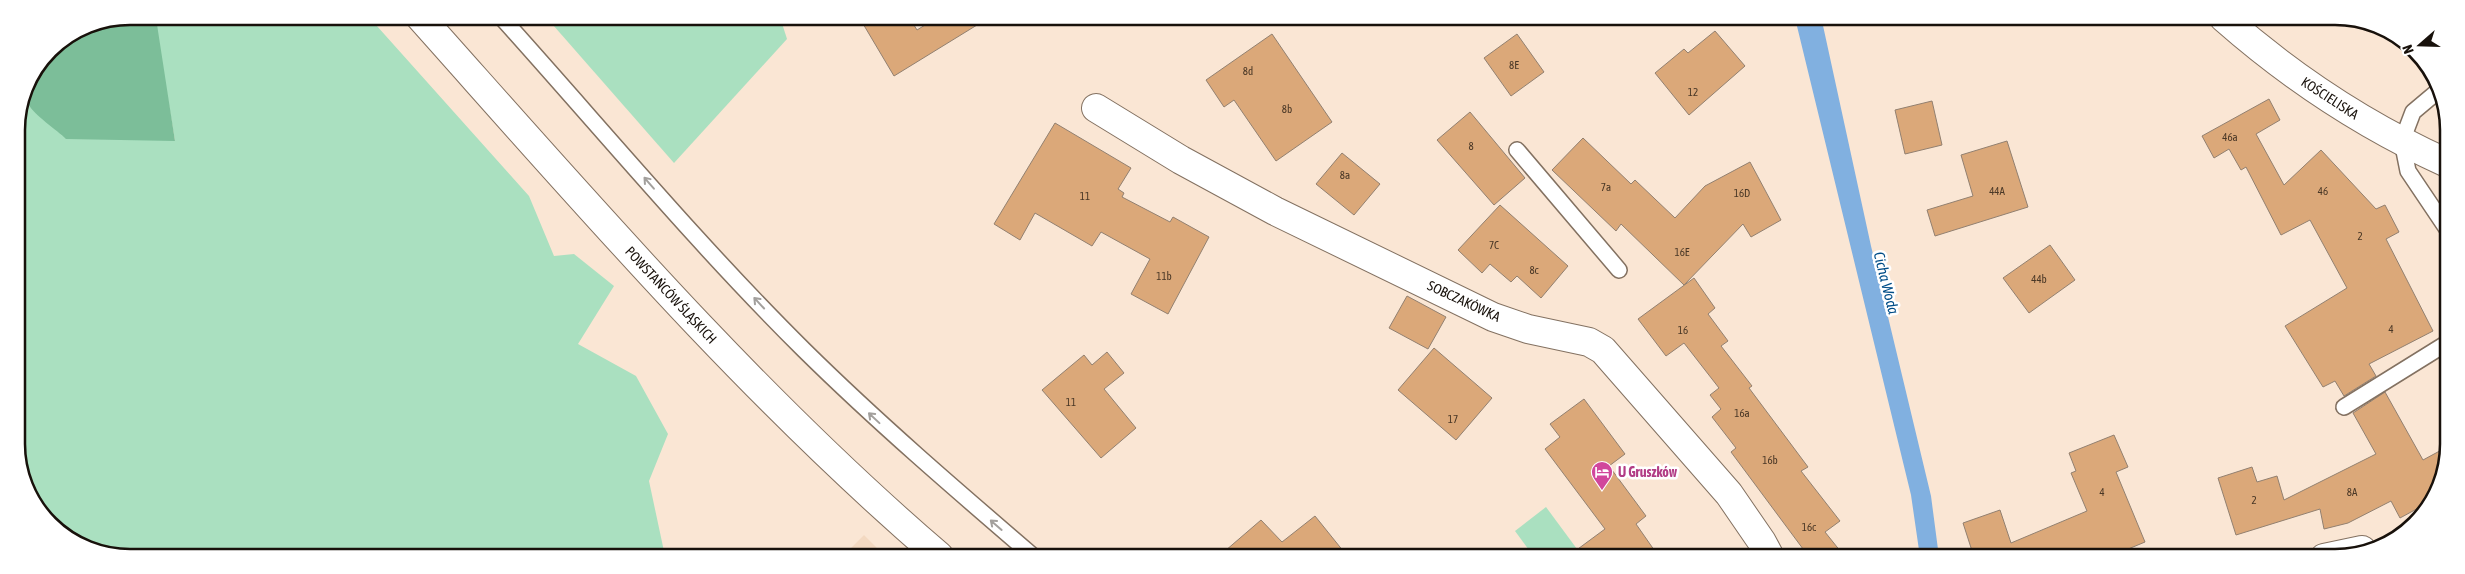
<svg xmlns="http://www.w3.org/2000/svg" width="2465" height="574" viewBox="0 0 2465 574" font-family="'Asap Condensed',sans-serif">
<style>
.built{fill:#f3d9c1}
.green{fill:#aae0c0}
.forest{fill:#7cbe99}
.water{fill:#81b0e0}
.building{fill:#dba879;stroke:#928070}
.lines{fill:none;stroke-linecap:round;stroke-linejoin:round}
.lane-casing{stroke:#837161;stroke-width:18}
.street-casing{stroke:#837161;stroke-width:30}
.secondary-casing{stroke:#837161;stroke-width:30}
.lane{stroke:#fff;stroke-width:15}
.street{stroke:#fff;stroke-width:28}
.secondary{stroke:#fff;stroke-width:28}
.oneway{stroke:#a3a09d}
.labels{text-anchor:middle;stroke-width:5;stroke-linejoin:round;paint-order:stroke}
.number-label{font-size:11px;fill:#493726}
.street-label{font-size:14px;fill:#18110b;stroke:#fff}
.hotel-label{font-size:14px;font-weight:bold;fill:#b23c85;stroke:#fff;text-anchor:start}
.water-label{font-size:15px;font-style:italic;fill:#004d87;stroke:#fff}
.rim{fill:none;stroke:#18110b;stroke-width:2.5}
</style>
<rect width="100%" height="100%" fill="#fae6d4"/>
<polygon class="built" points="864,535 885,556 843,556"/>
<g class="green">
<polygon points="154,16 368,16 529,196 554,256 574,254 614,286 578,344 636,376 668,434 649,481 665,556 108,556 50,525 18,467 16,123 25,90 29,105 175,141"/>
<polygon points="546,17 780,17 787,39 674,163"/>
<polygon points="1546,507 1577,549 1567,557 1534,557 1515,531"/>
</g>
<path class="forest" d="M130,16L156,18L175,141L66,139C57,130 34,115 29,105C13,77 64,32 88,25C101,20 116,19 130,16Z"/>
<polygon class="water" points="1795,18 1820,18 1822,21 1871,246 1931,496 1939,557 1920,557 1911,495"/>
<g class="building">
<polygon points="859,17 909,17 917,30 938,17 990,17 894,76"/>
<polygon points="1715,31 1745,66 1689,115 1655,73 1684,49 1688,53"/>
<polygon points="1272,34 1332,122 1276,161 1234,100 1224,107 1206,80"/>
<polygon points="1517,34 1544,72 1511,96 1484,58"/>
<polygon points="2269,99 2280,120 2256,134 2284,185 2321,150 2376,209 2385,205 2399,232 2386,239 2433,331 2369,364 2376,376 2344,396 2335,381 2323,387 2285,326 2347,288 2310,220 2281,235 2246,167 2241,170 2229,149 2214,158 2202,136"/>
<polygon points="1932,101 1942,145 1905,154 1895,110"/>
<polygon points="1470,112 1525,178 1494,205 1437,140"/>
<polygon points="1055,123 1131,168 1118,189 1124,193 1122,197 1170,222 1173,217 1209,237 1168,314 1131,294 1150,259 1101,232 1092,246 1035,213 1020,240 994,224"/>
<polygon points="1583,138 1631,184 1635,180 1675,218 1705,186 1750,162 1781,220 1751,237 1743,224 1684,285 1621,224 1616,231 1552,170"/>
<polygon points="2007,141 2028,207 1935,236 1927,210 1973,196 1961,155"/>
<polygon points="1342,153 1380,184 1354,215 1316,184"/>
<polygon points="1500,205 1568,266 1541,298 1517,276 1511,282 1490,264 1482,273 1458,250"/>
<polygon points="2050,245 2075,280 2029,313 2003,278"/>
<polygon points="1694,278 1715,308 1708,314 1728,341 1721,346 1752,386 1749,388 1808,467 1801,471 1840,521 1825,532 1845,557 1809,557 1731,452 1736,448 1712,417 1721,409 1710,395 1719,388 1684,343 1666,356 1638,319"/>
<polygon points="1407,296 1446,317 1428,349 1389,328"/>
<polygon points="1434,348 1492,398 1456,440 1398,390"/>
<polygon points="1107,352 1124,373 1104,389 1136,428 1101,458 1042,390 1084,355 1092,365"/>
<polygon points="2385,392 2423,460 2447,447 2447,466 2424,505 2400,518 2391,501 2348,523 2324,529 2320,509 2236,535 2218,478 2252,467 2257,482 2277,476 2284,500 2376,454 2353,413"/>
<polygon points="1584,399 1625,454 1609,466 1646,516 1636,524 1659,557 1567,557 1605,529 1545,449 1560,437 1550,424"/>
<polygon points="2114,435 2128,467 2116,472 2145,542 2109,557 1974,557 1963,523 2000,510 2011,543 2087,511 2071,473 2076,471 2069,453"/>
<polygon points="1315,516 1348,557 1218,557 1261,520 1282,542"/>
</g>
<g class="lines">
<g class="lane-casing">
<g id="lane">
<path d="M501,17C601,128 697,244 804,350C877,422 955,489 1033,556"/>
<polyline points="2438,91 2413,112 2402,141 2408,171 2447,229"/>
<polyline points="1517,150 1619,270"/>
<polyline points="2344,407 2447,343"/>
</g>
</g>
<g class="street-casing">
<g id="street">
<polyline points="1096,108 1181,160 1275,211 1493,317 1528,329 1589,342 1603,350 1729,494 1762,542 1770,557"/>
<polyline points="2324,558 2362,550"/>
</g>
</g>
<g class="secondary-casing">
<g id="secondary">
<path d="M420,17C586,203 749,393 939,556"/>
<path d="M2224,18C2291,77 2365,126 2447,163"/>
</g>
</g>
<use href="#lane" class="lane"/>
<use href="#street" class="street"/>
<use href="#secondary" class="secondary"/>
</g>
<defs><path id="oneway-shaft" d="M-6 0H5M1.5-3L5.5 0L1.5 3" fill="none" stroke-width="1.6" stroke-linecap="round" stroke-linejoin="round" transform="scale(1.25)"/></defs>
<g class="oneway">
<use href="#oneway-shaft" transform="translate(649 183) rotate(-131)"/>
<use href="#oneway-shaft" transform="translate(759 303) rotate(-133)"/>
<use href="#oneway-shaft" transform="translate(874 418) rotate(-137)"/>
<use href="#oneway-shaft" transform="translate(996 525) rotate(-139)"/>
</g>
<defs>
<g id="hotel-pin" transform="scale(1.125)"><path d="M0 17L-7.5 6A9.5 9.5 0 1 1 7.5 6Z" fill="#d1479c" stroke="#fff"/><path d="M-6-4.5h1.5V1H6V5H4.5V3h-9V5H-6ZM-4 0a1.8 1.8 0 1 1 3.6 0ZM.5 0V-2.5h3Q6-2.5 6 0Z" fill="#fff"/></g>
</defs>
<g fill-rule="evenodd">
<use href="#hotel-pin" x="1602" y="472"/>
</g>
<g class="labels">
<g class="number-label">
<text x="1514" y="69">8E</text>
<text x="1248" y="75">8d</text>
<text x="1693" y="96">12</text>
<text x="1287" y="113">8b</text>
<text x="2230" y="141">46a</text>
<text x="1471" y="150">8</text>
<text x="1345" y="179">8a</text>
<text x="1606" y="191">7a</text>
<text x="1997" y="195">44A</text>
<text x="2323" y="195">46</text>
<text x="1742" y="197">16D</text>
<text x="1085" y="200">11</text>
<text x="2360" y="240">2</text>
<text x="1494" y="249">7C</text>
<text x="1682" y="256">16E</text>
<text x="1534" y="274">8c</text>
<text x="1164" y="280">11b</text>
<text x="2039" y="283">44b</text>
<text x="2391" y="333">4</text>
<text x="1683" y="334">16</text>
<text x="1071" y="406">11</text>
<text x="1742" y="417">16a</text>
<text x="1453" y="423">17</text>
<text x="1770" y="464">16b</text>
<text x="2102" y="496">4</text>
<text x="2352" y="496">8A</text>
<text x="2254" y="504">2</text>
<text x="1809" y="531">16c</text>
</g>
<g class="street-label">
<text transform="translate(2330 98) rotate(33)" y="5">KOŚCIELISKA</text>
<text transform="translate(671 295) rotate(47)" y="5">POWSTAŃCÓW ŚLĄSKICH</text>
<text transform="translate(1464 301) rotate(25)" y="5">SOBCZAKÓWKA</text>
</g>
<g class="hotel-label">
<text x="1618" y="477">U Gruszków</text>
</g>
<g class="water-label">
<text transform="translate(1886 283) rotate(76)" y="5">Cicha Woda</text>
</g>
</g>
<path d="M0 0H2465V574H0ZM130 25H2335A105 105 0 0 1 2440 130V444A105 105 0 0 1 2335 549H130A105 105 0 0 1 25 444V130A105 105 0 0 1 130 25Z" fill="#fff" fill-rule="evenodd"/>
<path class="rim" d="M130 25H2335A105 105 0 0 1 2440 130V444A105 105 0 0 1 2335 549H130A105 105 0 0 1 25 444V130A105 105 0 0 1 130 25Z"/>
<g transform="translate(2420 45) rotate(250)" stroke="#ffffff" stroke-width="4" paint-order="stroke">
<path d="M0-4L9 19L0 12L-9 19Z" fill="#18110b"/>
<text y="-8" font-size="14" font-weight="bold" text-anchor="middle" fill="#18110b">N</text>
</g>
</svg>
